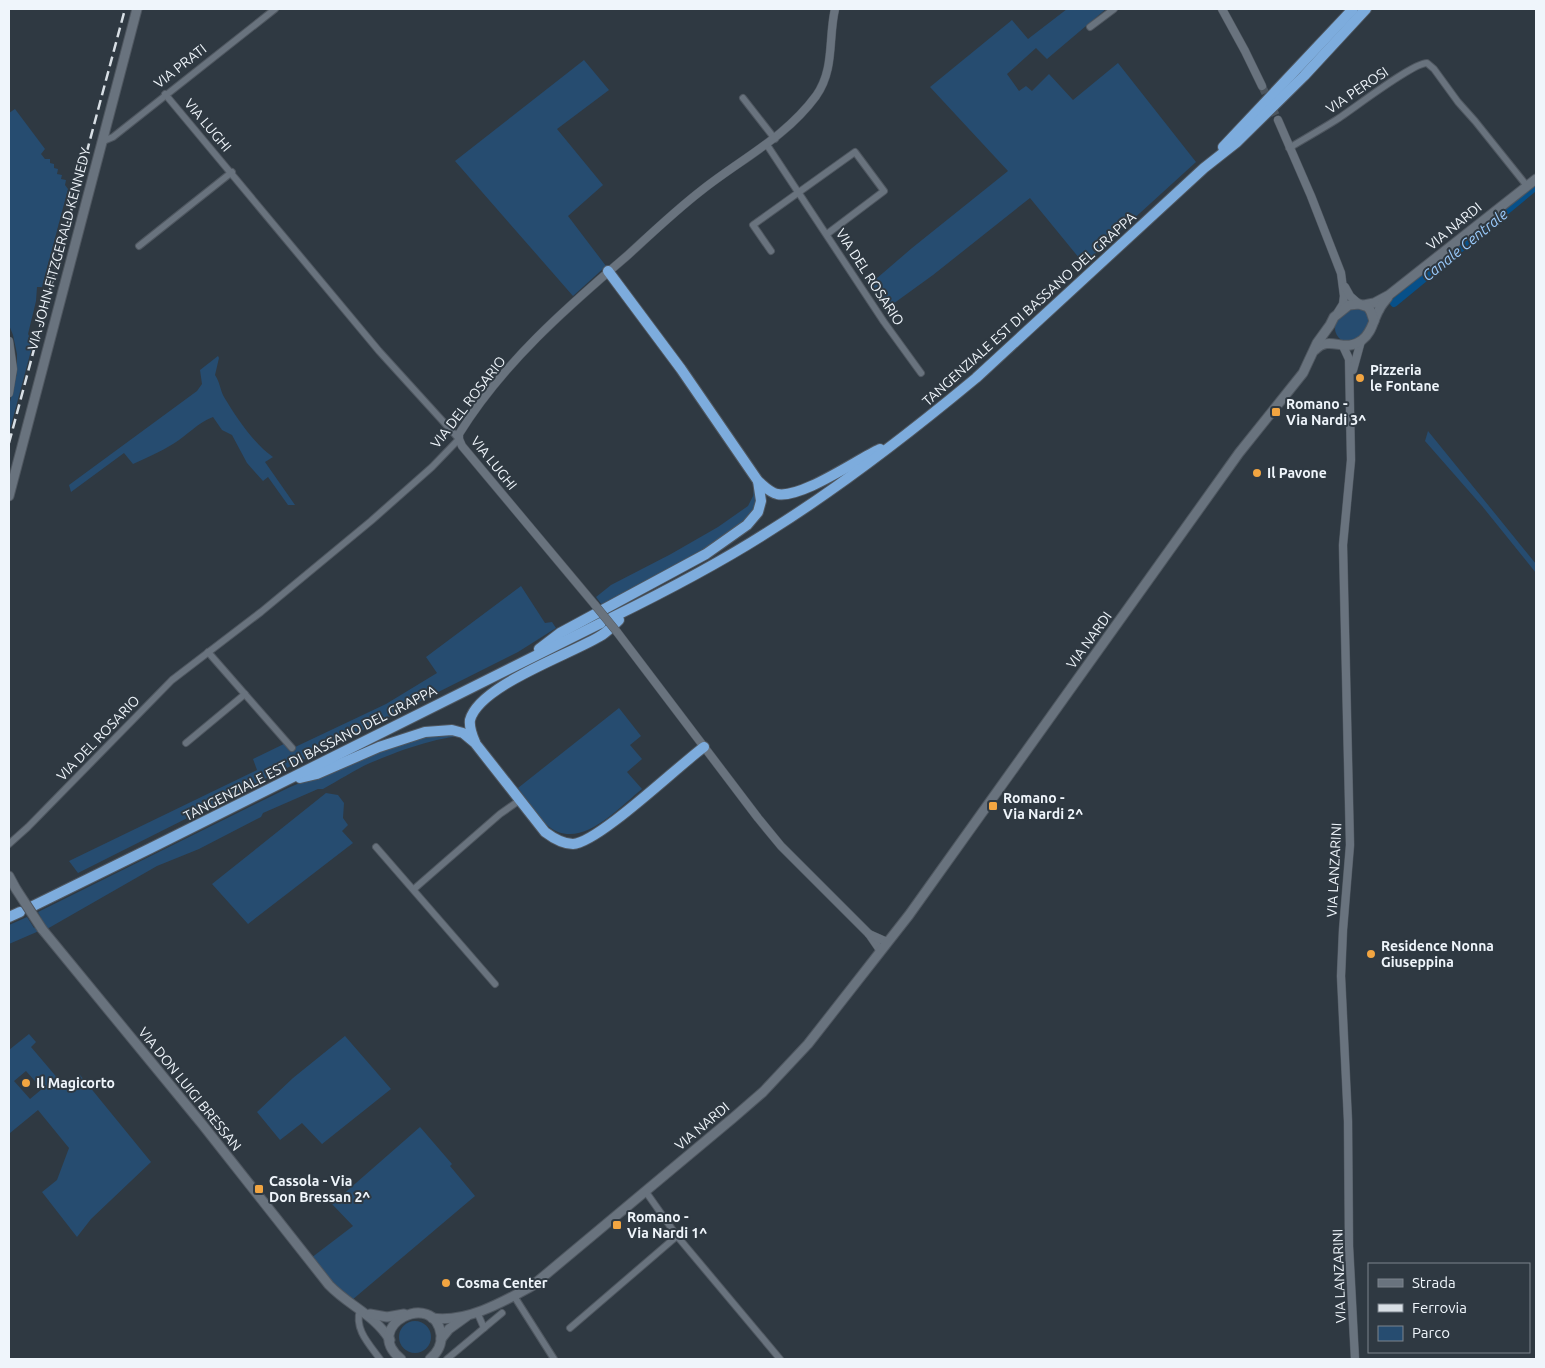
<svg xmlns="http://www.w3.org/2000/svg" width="1545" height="1368" viewBox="0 0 1545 1368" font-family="Ubuntu,sans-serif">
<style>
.green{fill:#264c70;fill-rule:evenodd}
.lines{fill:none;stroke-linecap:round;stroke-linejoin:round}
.canal{stroke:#075089;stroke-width:8}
.tertiary-tunnel{stroke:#4c555e;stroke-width:8;stroke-dasharray:8 4;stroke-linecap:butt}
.minor-casing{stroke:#4f5760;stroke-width:8}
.tertiary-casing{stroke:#4f5760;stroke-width:9}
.secondary-casing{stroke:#4f5760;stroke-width:11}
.trunk-casing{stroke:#4f5760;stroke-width:12}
.minor{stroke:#69737e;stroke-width:6}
.tertiary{stroke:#69737e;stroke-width:8}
.secondary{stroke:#69737e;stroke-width:9}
.trunk{stroke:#7dacdd;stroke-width:10}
.rail{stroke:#d8dfe5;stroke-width:2.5;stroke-dasharray:10 5;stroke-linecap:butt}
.tertiary-bridge-casing{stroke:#4f5760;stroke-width:9;stroke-linecap:butt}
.secondary-bridge-casing{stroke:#4f5760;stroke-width:11;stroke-linecap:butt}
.tertiary-bridge{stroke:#69737e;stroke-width:8}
.secondary-bridge{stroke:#69737e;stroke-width:9}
.poi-dot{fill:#f2a541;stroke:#2f3942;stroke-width:2}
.labels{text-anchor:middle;stroke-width:4;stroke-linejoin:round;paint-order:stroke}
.street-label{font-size:14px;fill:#eff5fb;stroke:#2f3942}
.poi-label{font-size:14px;font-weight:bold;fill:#eff5fb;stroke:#2f3942;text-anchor:start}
.water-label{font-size:15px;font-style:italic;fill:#99c9fa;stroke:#2f3942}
</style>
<rect width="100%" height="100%" fill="#2f3942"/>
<g class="green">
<polygon points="1067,9 1106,9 1047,59 1036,48 1007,74 1019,91 1026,86 1032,91 1049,74 1073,100 1118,63 1196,162 1084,264 1030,198 933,275 886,309 869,285 912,248 1008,171 930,87 1012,20 1028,39"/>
<polygon points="584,60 609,90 557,129 603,185 568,216 606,266 573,296 455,161"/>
<polygon points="15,109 45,149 41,154 45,159 50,159 50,163 54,164 54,168 58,169 57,174 62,175 61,179 66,180 65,185 68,189 42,287 37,287 36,301 28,334 33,343 9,433 9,406 17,373 17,354 13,335 9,325 9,113"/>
<path d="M1361,308L1365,311L1369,319C1367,333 1356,343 1341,340C1325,326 1344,308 1361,308Z"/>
<path d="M218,356L219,358L215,375C220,382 220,390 224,397C236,417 254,444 273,457L265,462L295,505H288L268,477L263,481L247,463L232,435L222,430L213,417C197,423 188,435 173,444C160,452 146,458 133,464L124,453L71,492L69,485L197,391L202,384L200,370Z"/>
<polygon points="1428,431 1536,564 1536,573 1482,506 1425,441"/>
<path d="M749,470C755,481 762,489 758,502C749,532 633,588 602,605L596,597L611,585L671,554L718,527L748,506L753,496L754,486Z"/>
<polygon points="521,586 545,623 552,622 556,628 518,652 78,873 69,861 257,770 253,759 288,742 293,748 386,704 437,673 426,657"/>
<path d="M619,708L641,736L630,745L642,759L627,772L642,789C617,809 579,853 547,825C535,815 527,800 518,788Z"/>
<path d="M440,731L466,736C438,736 396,752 370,763C354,770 338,781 323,789H318L263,813L261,817L199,849L157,866L47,929L38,912L288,788L374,751Z"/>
<polygon points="326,793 338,795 344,803 343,818 348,825 342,831 353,843 248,924 212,884"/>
<polygon points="27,917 34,928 36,927 39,931 9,944 9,925"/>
<path d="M29,1034L36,1042L31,1047L65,1087L80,1075L151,1162L91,1219L77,1237L42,1192L57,1180L69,1148L38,1110L10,1133L9,1131V1050ZM26,1071L42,1089L30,1099L14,1081Z"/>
<polygon points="345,1036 391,1089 322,1144 302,1123 280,1140 257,1112 293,1078"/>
<polygon points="420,1127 452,1164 450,1166 475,1196 352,1300 341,1293 311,1258 353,1226 332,1204"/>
<circle cx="415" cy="1337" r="16"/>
</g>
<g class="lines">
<polyline class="canal" points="1394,303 1536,186"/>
<polyline class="tertiary-tunnel" points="1262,86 1278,120"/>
<g class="minor-casing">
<g id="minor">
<polyline points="1090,27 1114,9"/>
<polyline points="743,98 775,139"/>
<polyline points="101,142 113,137 275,9"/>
<polyline points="767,145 884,322 921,373"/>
<path d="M1289,148C1304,139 1320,130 1336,120C1352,110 1412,63 1427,63L1434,69L1458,102L1475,121L1527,186"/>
<polyline points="139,246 232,172"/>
<polyline points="771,251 753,225 855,152 884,191 827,234"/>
<polyline points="208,652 292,748"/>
<polyline points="186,743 245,694"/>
<polyline points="9,844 28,827 172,680 261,612 371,521 432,467 459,439 379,351 165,94"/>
<polyline points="376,847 495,984"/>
<polyline points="414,889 500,814 520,800"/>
<polyline points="646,1192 677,1236 780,1359"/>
<polyline points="514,1296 554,1359"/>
<path d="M360,1310C354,1329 369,1344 380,1359"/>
<polyline points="477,1312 484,1328"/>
<polyline points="570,1328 677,1236"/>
<polyline points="447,1359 502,1313"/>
</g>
</g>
<g class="tertiary-casing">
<g id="tertiary">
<polyline points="1222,9 1245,51 1262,86"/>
<polyline points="1278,120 1311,196 1341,273 1344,296 1343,304 1338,312"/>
<polyline points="1345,287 1350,296 1359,304"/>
<polyline points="9,341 13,369 9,393"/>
<polyline points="1343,346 1349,359 1351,460 1343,545 1350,845 1343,930 1341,976 1348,1121 1349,1246 1355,1359"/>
<polyline points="1353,370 1361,341"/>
<path d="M595,605L462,446L459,439V434C502,364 566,308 628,255C652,233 676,210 702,190C741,159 785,138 816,96C835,69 828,39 835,9"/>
<polyline points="617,632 758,818 781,846 869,934 880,950"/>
<polyline points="869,934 887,942"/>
</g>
</g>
<g class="secondary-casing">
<g id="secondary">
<polyline points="1364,305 1374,303 1389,295 1536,179"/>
<path d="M1315,350C1330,334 1344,354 1362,340C1372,333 1373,320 1379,310C1381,305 1385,301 1388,297"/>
<polyline points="9,496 137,9"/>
<polyline points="9,876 16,889"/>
<path d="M42,929L202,1124L329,1285C349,1306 374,1314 390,1340"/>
<polyline points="370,1314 387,1317 404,1314"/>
<path d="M432,1318C466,1323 503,1302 532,1286L733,1118L763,1092L808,1044L909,915L1239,453L1303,373L1317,343L1330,325L1334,317L1349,305L1359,304L1368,307L1371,312L1374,321"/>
<polyline points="441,1339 449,1329 467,1316"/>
<path d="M401,1359C360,1326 435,1288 441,1335C442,1345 437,1353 430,1359"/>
</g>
</g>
<g class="trunk-casing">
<g id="trunk">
<polyline points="1223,147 1353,9"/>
<path d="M608,271L681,369L758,481C764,486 769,492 777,494C801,499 856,460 880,449"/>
<path d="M611,618C666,591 720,563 771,530C843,485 911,432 976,378L1204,168L1237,142L1304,76L1366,9"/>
<polyline points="539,649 560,633 706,554 747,525 758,512 761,501 758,481"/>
<path d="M475,742C472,735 469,727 470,720C479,685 572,654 602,635C608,631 614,625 619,620"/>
<path d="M300,778L317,774L379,747L425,732L452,730L463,733L475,743L545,832C553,838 562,844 573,844C598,843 679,765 704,747"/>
<polyline points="31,907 151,848 601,623"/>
<polyline points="9,917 20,912"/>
</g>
</g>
<use href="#minor" class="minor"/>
<use href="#tertiary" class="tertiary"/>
<use href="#secondary" class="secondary"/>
<use href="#trunk" class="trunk"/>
<polyline class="rail" points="9,443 125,9"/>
<g class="tertiary-bridge-casing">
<polyline id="tertiary-bridge" points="595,605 617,632"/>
</g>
<g class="secondary-bridge-casing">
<polyline id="secondary-bridge" points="16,889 42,929"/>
</g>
<use href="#tertiary-bridge" class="tertiary-bridge"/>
<use href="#secondary-bridge" class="secondary-bridge"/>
</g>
<g class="poi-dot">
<circle cx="1360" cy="378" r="5"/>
<rect x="1271" y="407" width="10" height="10" rx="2.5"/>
<circle cx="1257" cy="473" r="5"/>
<rect x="988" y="801" width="10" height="10" rx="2.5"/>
<circle cx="1371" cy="954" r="5"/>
<circle cx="26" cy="1083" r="5"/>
<rect x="254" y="1184" width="10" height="10" rx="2.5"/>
<rect x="612" y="1220" width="10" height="10" rx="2.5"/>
<circle cx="446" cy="1283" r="5"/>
</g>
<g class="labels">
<g class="street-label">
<text transform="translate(180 66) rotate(-38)" y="5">VIA PRATI</text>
<text transform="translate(1357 90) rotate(-34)" y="5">VIA PEROSI</text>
<text transform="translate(208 125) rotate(50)" y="5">VIA LUGHI</text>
<text transform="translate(1454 226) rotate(-39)" y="5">VIA NARDI</text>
<text transform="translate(59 249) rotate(-75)" y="5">VIA JOHN FITZGERALD KENNEDY</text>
<text transform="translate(870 277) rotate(57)" y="5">VIA DEL ROSARIO</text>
<text transform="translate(1029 309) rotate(-42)" y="5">TANGENZIALE EST DI BASSANO DEL GRAPPA</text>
<text transform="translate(468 402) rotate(-52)" y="5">VIA DEL ROSARIO</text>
<text transform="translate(494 463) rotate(51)" y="5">VIA LUGHI</text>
<text transform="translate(1089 640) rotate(-54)" y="5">VIA NARDI</text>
<text transform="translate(98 738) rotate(-46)" y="5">VIA DEL ROSARIO</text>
<text transform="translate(310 753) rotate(-27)" y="5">TANGENZIALE EST DI BASSANO DEL GRAPPA</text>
<text transform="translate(1334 870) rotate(-87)" y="5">VIA LANZARINI</text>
<text transform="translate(190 1089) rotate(51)" y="5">VIA DON LUIGI BRESSAN</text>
<text transform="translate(702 1126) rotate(-40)" y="5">VIA NARDI</text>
<text transform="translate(1339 1276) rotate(-92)" y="5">VIA LANZARINI</text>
</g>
<g class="poi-label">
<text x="1370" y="375">Pizzeria<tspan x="1370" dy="16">le Fontane</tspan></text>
<text x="1286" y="409">Romano -<tspan x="1286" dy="16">Via Nardi 3^</tspan></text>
<text x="1267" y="478">Il Pavone</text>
<text x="1003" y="803">Romano -<tspan x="1003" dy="16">Via Nardi 2^</tspan></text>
<text x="1381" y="951">Residence Nonna<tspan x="1381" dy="16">Giuseppina</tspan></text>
<text x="36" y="1088">Il Magicorto</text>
<text x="269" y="1186">Cassola - Via<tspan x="269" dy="16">Don Bressan 2^</tspan></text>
<text x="627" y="1222">Romano -<tspan x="627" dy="16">Via Nardi 1^</tspan></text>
<text x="456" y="1288">Cosma Center</text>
</g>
<g class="water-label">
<text transform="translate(1465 245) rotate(-39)" y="5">Canale Centrale</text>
</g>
</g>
<rect width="1545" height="1368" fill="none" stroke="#eff5fb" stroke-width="20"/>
<rect x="1368" y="1263" width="162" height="90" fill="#2f3942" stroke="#7c848c"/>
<rect x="1378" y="1279" width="25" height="8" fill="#69737e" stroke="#7c848c"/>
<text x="1412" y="1288" font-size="15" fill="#eff5fb">Strada</text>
<rect x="1378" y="1304" width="25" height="8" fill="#d8dfe5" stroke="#7c848c"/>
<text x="1412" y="1313" font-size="15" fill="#eff5fb">Ferrovia</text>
<rect x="1378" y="1326" width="25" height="15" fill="#264c70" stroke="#7c848c"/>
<text x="1412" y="1338" font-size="15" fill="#eff5fb">Parco</text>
</svg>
